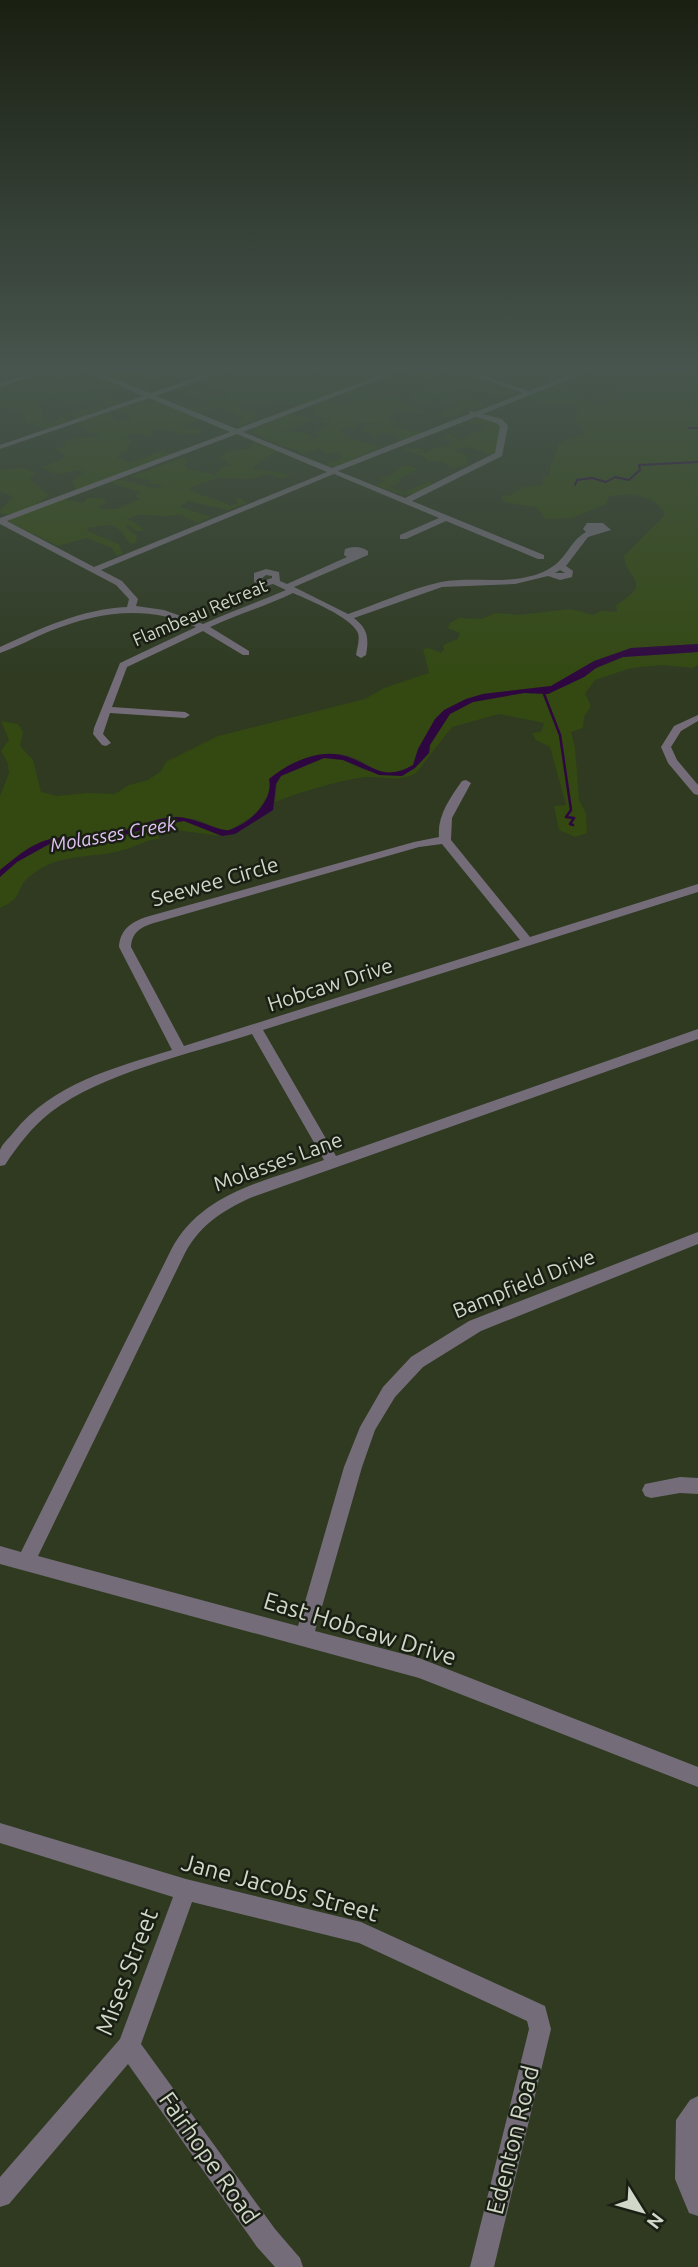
<svg xmlns="http://www.w3.org/2000/svg" width="698" height="2267" viewBox="0 0 698 2267" font-family="Ubuntu,sans-serif">
<style>
.green{fill:#334911}
.water{fill:#2f0740}
.lines{fill:none;stroke-linecap:round;stroke-linejoin:round}
.stream-far1{stroke:#2f0740;stroke-width:2}
.stream{stroke:#2f0740;stroke-width:2.5}
.street{fill:#746d79;fill-rule:evenodd}
.labels{text-anchor:middle;stroke-width:5;stroke-linejoin:round;paint-order:stroke}
.far-street-label{font-size:18px;fill:#d1d8c9;stroke:#1a1f14}
.far-water-label{font-size:19px;font-style:italic;fill:#e4c3f8;stroke:#1a1f14}
.street-label{font-size:21px;fill:#d1d8c9;stroke:#1a1f14}
.near-street-label{font-size:24px;fill:#d1d8c9;stroke:#1a1f14}
</style>
<rect width="100%" height="100%" fill="#2f3a21"/>
<g class="green">
<polygon points="126,365 166,365 148,371 160,377 140,383 148,387 143,390 103,373"/>
<path d="M277,365H323L317,372L305,373L324,380H335V384L345,385L349,388L333,397L339,402L356,403L353,397L345,394L362,390L369,398L398,396L402,401L411,403L406,405L432,414L397,410L388,417L398,424L382,425C399,426 406,432 423,432L403,440L398,438V435L382,432L375,436L360,429L369,424L379,425C372,421 362,420 355,426L357,428L343,427L341,431L348,438L381,447L335,467L324,464L338,461L342,456L337,452L327,454L320,448L305,454L299,453L298,450L281,446L252,432L253,429L291,414L313,419L275,434L296,431L311,435V439H314L319,437L316,429L325,428L326,422H320L332,419L309,413L316,410L312,408L319,403L297,406L284,403L287,401L282,399C266,405 253,401 236,403L235,406L254,412L256,418L252,422L234,427L243,418L220,407L199,413L189,410L188,407L198,408L212,402L178,389L199,392L205,396C214,395 220,398 228,397L229,393L197,381L221,378L218,383L232,385L255,380L269,385L297,373Z"/>
<path d="M422,365H443L484,379L472,385L496,393L503,390L494,385L497,384L514,391V393L502,397L449,382L444,386L454,390L450,395L462,399L474,398L485,407C477,409 470,408 462,409L464,412L452,417H439L437,415H444L442,413L445,410L454,411L452,409L458,405L440,402L437,397L431,395L428,396L431,399L427,402L430,404L426,405L410,398L415,394L433,391L431,386L437,383L433,381L458,374L426,369L434,376L425,380L408,371Z"/>
<path d="M638,365H652L659,369L681,368L693,373L691,375H698V644L631,648L584,667L551,686L483,694L466,699L444,710L435,719L418,749L413,765C377,786 371,758 340,754C324,753 301,763 286,767L256,814L230,830H222L195,819L151,821L100,837L54,838L44,841L21,853L0,870V796L9,773L8,764L1,751L9,740L1,721L18,724L23,732L20,746L33,760L41,792L57,796L87,793L115,794L129,785L148,780L161,771L166,762L218,736L365,699L384,688L429,673L423,649L429,648L441,653L444,649L443,645L458,639L460,633L448,628L450,623L459,618L481,619L496,613L518,615L571,609L593,615L601,611L617,612L616,605C655,581 627,582 624,556L665,515C657,494 627,492 608,497L606,504L572,518L546,519L536,507L504,502L501,496L510,495L524,487L543,485V477L550,475V468L559,443L586,433L575,420L579,411L575,410V405L549,406L522,396L550,389L549,386C554,384 560,384 565,385L556,391L606,406L593,398L603,396L609,392L619,393L616,397L624,404V397L627,392L621,390L653,376L627,374L635,370H649Z"/>
<path d="M48,373L62,378L42,387L64,391L72,389L68,384L80,386L100,378L118,384V389L91,386L88,389L90,393L121,401L77,419L71,415L106,402L96,397L68,405L65,401C53,398 46,397 36,405L43,409L42,423L47,424L60,420L57,415L71,420L45,429L25,422L26,417L22,411L11,410L0,406V387Z"/>
<path d="M148,397L199,418L182,428L199,429V433C181,439 169,425 152,431L153,437L136,433L126,436L131,442L126,447L129,450L117,457L130,463L161,451L173,454L77,490L71,482L83,473L81,470L56,474L41,467L63,459L64,455L56,448L64,447V442L75,438L99,437L100,434L90,432L80,425V421L108,413L116,420L128,421L131,415L118,412L116,408Z"/>
<path d="M483,418L500,426L498,450L490,455C479,451 467,443 455,450L467,456V466L445,468L450,465L438,461H426V458L401,448L421,449L426,453L435,448L449,446V439L443,436L451,434L460,440L477,431L481,433L487,425L470,424V420Z"/>
<path d="M253,442L278,451C268,454 260,462 252,469L292,474L282,479L267,474L252,479L217,478L189,488C199,498 218,497 230,506L239,503L234,499L240,498L247,503L228,510L188,501L180,507L211,517L198,523L179,514C161,520 142,509 127,520L133,521L145,531H136L129,525L125,526L136,535L137,541L134,544L129,543C115,520 111,524 87,528L88,531L119,544L123,554L116,556L112,548L86,538L58,546L9,522L10,519L63,499L83,503L87,498H102L107,502L99,506L102,509H116L140,499L135,496L141,492L108,482C130,475 142,491 162,487L160,484H150L151,480L130,477L182,458L188,460L185,465L188,469L215,475L223,466H234L226,464L227,461L219,457L225,454L223,452L250,449Z"/>
<path d="M404,465L419,469L400,478L399,482L389,487L407,493V490C416,489 423,481 433,482C416,501 396,494 375,485L385,481L379,478L391,475Z"/>
<path d="M25,468L35,473L29,479L49,495C37,506 18,515 1,514L0,510L13,497L0,491V470Z"/>
<path d="M698,652V665L693,668L663,665L631,668L595,680L585,694L591,706L584,717L583,728L571,732L575,747L579,800L586,813L587,833L575,837L559,830L554,806L566,805L550,747L536,740L532,733L541,732L544,723L499,714L452,727L416,773C398,783 385,776 367,777C343,779 297,793 275,802L277,783L281,776L324,758L343,760L364,770L402,776L420,763L429,753L430,745L450,714L473,702L524,693L548,694L584,677L596,668L623,657Z"/>
<path d="M184,821L222,836L175,830L156,833L160,839C146,839 136,847 123,850C88,860 60,851 29,877C16,887 24,898 0,908V877C19,857 43,843 71,840C82,839 93,842 104,841C132,838 156,823 184,821Z"/>
</g>
<path class="water" d="M698,644V652L623,657L596,668L584,677L548,694L524,693L473,702L450,714L430,745L429,753L415,768L402,776L379,775L343,760L324,758L281,776L276,784L273,810L235,834L222,836L184,821L150,827L105,841L53,842L17,862L0,877V870C17,857 33,841 56,838C74,836 92,839 110,835C133,830 153,817 177,817C193,817 221,832 229,830C249,824 274,801 269,779C287,764 316,749 341,755C370,761 380,784 413,765L418,749L435,719L444,710L466,699L483,694L551,686L594,661L631,648Z"/>
<g class="lines">
<g class="stream-far1">
<polyline points="689,428 698,428"/>
<polyline points="575,485 577,480 592,478 606,482 615,477 629,480 640,470 639,465 698,462"/>
</g>
<polyline class="stream" points="544,694 560,735 571,810 566,817 574,818 570,824 573,825"/>
<g class="street">
<polygon points="13,365 12,366 0,370 0,366"/>
<polygon points="58,365 68,365 0,387 0,383"/>
<path d="M72,365H81L150,393L233,365H242L156,396L237,429L407,365H416L243,432L332,468L469,414V411L475,412L523,393L444,365H453L529,391L595,365H604L483,414L502,419L508,426L502,456L412,501L544,555V559H538L446,521L406,539H400V535L439,518L334,474L101,570L122,581L138,599L136,606L164,610L203,624C231,611 258,602 286,590L273,584L266,586L254,582V573L266,569L279,572L280,581L287,584L347,557L344,555L345,549C353,546 361,546 368,551V555L294,587L348,614C378,604 409,589 441,582C475,576 510,586 543,572C569,560 566,544 586,532L583,529L587,523H603L611,530L588,537L566,566L573,571L572,577L560,580L548,576L515,584L442,587L354,618C368,629 369,638 366,655L361,658L356,655C357,648 360,640 358,633C351,617 309,600 293,593C266,606 238,614 210,627L249,651V655H243L203,631L127,667L112,707L185,712L190,715L185,718L110,713L103,734L111,743L106,746L102,745L93,734L94,728L120,663L196,627C147,604 98,612 50,631C33,638 17,647 0,653V647C41,628 82,609 127,607L129,599L116,585L0,524V518L230,432L149,398L0,449V445L143,396ZM476,417L496,423L500,426L495,453L405,498L338,471ZM237,434L327,472L94,567L7,521ZM560,570L565,573H555ZM266,575L272,576V578L266,580L261,579Z"/>
<polygon points="698,715 698,721 681,731 671,747 677,760 698,785 698,795 694,794 668,763 661,747 674,726"/>
<path d="M466,780L471,783L452,818L451,840L530,937L698,884V892L263,1030L336,1156L698,1029V1039L250,1198C222,1211 200,1225 185,1253L38,1556L298,1626L344,1467L360,1427L383,1387L411,1357L469,1321L698,1232V1244L481,1331L423,1367L395,1397L375,1430L362,1467L315,1631L419,1658L698,1767V1787L419,1678L0,1564V1546L21,1552L171,1250C201,1192 267,1181 324,1160L252,1034C190,1054 102,1073 51,1112C32,1127 18,1145 5,1165L0,1166C0,1162 0,1155 0,1150C2,1144 9,1138 13,1133C53,1083 114,1068 172,1050L119,947C120,930 131,922 146,917L414,842L439,837C437,816 450,798 462,781ZM442,844L520,940L184,1046L131,947C132,932 141,927 154,923L419,847Z"/>
<polygon points="680,1477 698,1478 698,1494 680,1493 651,1498 645,1496 642,1490 645,1484"/>
<polygon points="0,1823 186,1879 361,1922 545,2006 551,2029 494,2267 470,2267 529,2029 527,2021 359,1943 192,1902 141,2044 275,2229 300,2258 303,2267 275,2267 257,2247 128,2064 9,2204 0,2207 0,2177 120,2039 173,1897 0,1843"/>
<polygon points="698,2096 698,2216 689,2213 675,2179 676,2120 690,2100"/>
</g>
</g>
<linearGradient id="sky" x2="0" y2="1"><stop stop-color="#1a2012"/><stop offset="0.54" stop-color="#47554e"/><stop offset="1" stop-color="#47554e" stop-opacity="0"/></linearGradient>
<rect width="698" height="682" fill="url(#sky)"/>
<g class="labels">
<g class="far-street-label">
<text transform="translate(200 613) rotate(-23)" y="6">Flambeau Retreat</text>
</g>
<g class="far-water-label">
<text transform="translate(113 834) rotate(-10)" y="7">Molasses Creek</text>
</g>
<g class="street-label">
<text transform="translate(215 882) rotate(-16)" y="7">Seewee Circle</text>
<text transform="translate(330 985) rotate(-18)" y="7">Hobcaw Drive</text>
<text transform="translate(278 1162) rotate(-20)" y="7">Molasses Lane</text>
<text transform="translate(524 1284) rotate(-22)" y="7">Bampfield Drive</text>
</g>
<g class="near-street-label">
<text transform="translate(360 1629) rotate(17)" y="8">East Hobcaw Drive</text>
<text transform="translate(280 1888) rotate(15)" y="8">Jane Jacobs Street</text>
<text transform="translate(127 1972) rotate(-69)" y="8">Mises Street</text>
<text transform="translate(513 2140) rotate(-76)" y="8">Edenton Road</text>
<text transform="translate(209 2158) rotate(55)" y="8">Fairhope Road</text>
</g>
</g>
<g transform="translate(642 2211) rotate(127)" stroke="#1a1f14" stroke-width="5" paint-order="stroke">
<path d="M0-5L12 26L0 18L-12 26Z" fill="#d1d8c9"/>
<text y="-10" font-size="19" font-weight="bold" text-anchor="middle" fill="#d1d8c9">N</text>
</g>
</svg>
